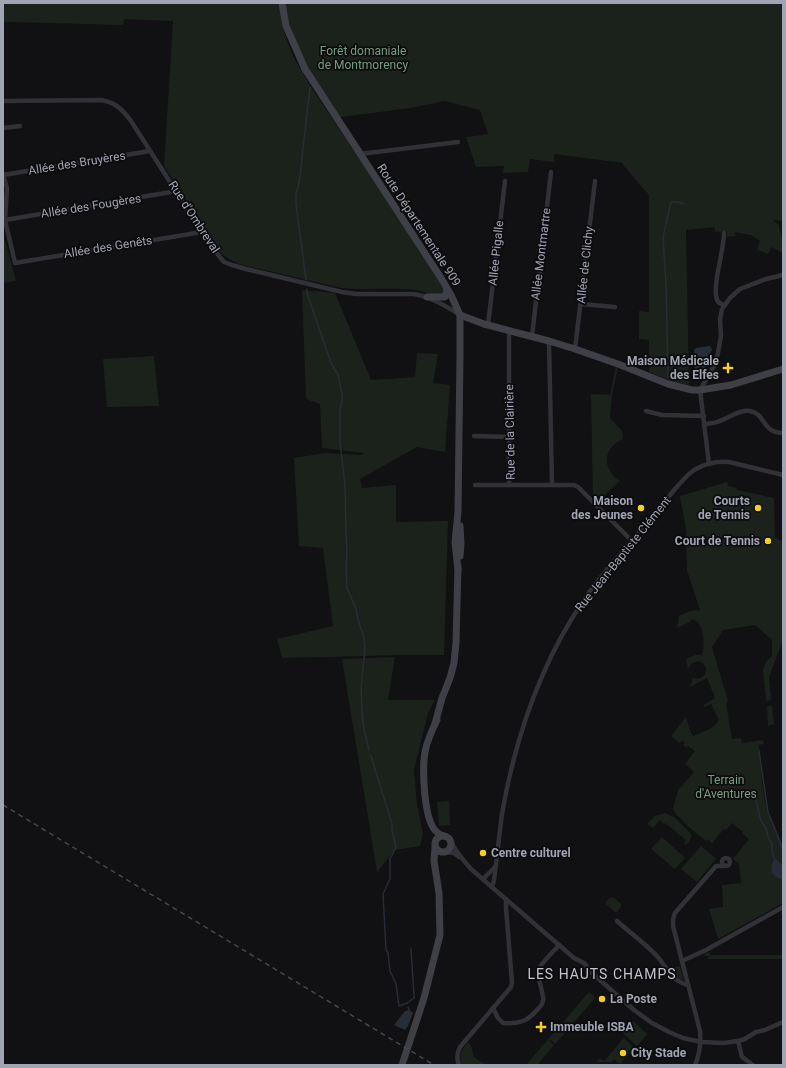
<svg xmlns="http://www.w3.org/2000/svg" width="786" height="1068" viewBox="0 0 786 1068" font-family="Roboto,sans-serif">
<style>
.green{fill:#1b221c}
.water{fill:#272d36}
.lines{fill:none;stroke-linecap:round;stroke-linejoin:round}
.stream{stroke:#272d36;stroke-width:1.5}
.street{stroke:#313137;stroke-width:4.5}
.secondary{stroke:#3f4047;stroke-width:7}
.rail{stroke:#46474e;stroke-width:1.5;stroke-dasharray:5 4;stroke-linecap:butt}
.poi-dot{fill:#f7ce23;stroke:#0c0b0d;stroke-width:1.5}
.labels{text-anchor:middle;stroke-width:3.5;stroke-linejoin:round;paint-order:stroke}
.park-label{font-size:12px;fill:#779f7f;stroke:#0c0b0d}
.street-label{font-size:12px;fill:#a1a4b3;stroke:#0c0b0d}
.poi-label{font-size:12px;font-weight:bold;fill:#a1a4b3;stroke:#0c0b0d;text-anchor:end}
.quarter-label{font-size:14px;letter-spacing:1px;fill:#c2c4cf;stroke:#0c0b0d}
</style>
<rect width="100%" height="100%" fill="#111012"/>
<g class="green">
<path d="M3,3H783V221L773,220L779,225L783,245V253L771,247L768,254L757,250L760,241L751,235L735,232L736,236L727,237V231L715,232L714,227L686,230L689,385L674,382L649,372V340L639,339V311L649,312V195L623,165V163L554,154V162L530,159L528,172L503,173L504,166L476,167L466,137L488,134L480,110L445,101L410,108L334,118L286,26H282L288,43L294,58L311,87L392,207L445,291L443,294L439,296C428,293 418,290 406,289C385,288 363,290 341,288L239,264L227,258L219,251L164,166L173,21L124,19L123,25L50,23L3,22Z"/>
<polygon points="3,240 5,240 16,281 3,283"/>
<polygon points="302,290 335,293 371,380 415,377 417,353 438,354 433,383 450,385 445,452 417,447 360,479 362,488 396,485 396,522 448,521 444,655 402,655 282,658 277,639 333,626 323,548 299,546 294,458 325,453 361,455 364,453 322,448 320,404 306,399"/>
<polygon points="154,356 159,406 107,407 103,359"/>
<path d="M616,366L618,367L612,395L610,418L622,431L623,439C602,448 602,469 620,481L597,502L593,499L591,394L610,395Z"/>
<path d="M727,482L728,486L734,487L737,490L774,498L775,537L783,542V640L769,677L771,700L766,701L763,670L766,661L772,656V640L755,625L723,630L712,647L728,701L726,703L732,739L741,738L742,743L763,740L764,744L759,745L762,783L767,812L774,824L783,847V903L718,939L709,909L723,907L722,885L741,883L739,864L733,859L749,839L742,833L743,832L732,823L726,830L724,829L712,843L708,839L706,841L691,829L676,814L673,809L678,790L694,772L685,764L695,751L688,746L687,748L683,745L685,743L682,741L679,743L671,736L686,717L689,728L693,736C702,732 714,729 719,720L711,704L704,707V705L715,698L707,678L690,687L693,678C713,683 708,653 691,664L688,669L686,659L695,655H702C705,648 704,627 697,622C696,620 693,620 692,619L689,622L677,628L679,616L690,611L700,610L687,570L686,529L680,496Z"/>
<polygon points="395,657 388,700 435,700 428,713 414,770 417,804 423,834 420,846 395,850 377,872 342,659"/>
<polygon points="767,706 772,706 774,724 768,726"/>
<polygon points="449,801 450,825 439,826 437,802"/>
<path d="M665,813L674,817L690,833C693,838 690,840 686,845L684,843L686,840L665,823L664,824L660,820L653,828L647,824L655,816Z"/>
<polygon points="662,837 685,858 675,869 651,849"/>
<polygon points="701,846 716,859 697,882 681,869"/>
<polygon points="613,897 621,904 621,907 617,912 615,912 606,904 605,902 610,898"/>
<polygon points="709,952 710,955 783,955 783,959 707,959 710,956 706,956 704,954"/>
<path d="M680,966L684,980C678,980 672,974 668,969Z"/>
<polygon points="589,992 595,998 569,1028 564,1024 563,1026 568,1030 555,1044 551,1040 549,1041 554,1045 537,1065 526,1065"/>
<polygon points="633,1021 647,1034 637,1046 623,1033"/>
<polygon points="624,1038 634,1048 620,1064 614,1059 612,1062 596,1062 600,1058 604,1061"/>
<path d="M468,1042C474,1049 471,1047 473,1054C475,1060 482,1062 486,1065H462C458,1056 462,1049 468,1042Z"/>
</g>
<g class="water">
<polygon points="710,346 712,349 706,369 700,375 697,375 695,372 694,350 696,348"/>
<path d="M775,859C785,864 783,870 783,879C772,879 768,867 775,859Z"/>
<polygon points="409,1010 412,1012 413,1013 408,1026 405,1030 394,1025 405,1011"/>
</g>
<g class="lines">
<g class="stream">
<polyline points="306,280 296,204 296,193 299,184 310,87"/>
<polyline points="307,289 307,293 331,363 338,375 342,394 342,401 340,409 340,442 345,486 346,532 347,552 346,567 347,588 356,609 357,616 364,638 365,650 361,686 362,713 364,729 369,750"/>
<polyline points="668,377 666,283 663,237 671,202 677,202 684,204"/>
<polyline points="759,751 768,812 783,849"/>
<polyline points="371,756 392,824 392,831 396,847 390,859 390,879 383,894 386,950 388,953 390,971 396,984 399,1006 407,1003"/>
<polyline points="754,792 761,821 766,828 768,837 772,844 772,853 775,859"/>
<polyline points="407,1003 414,998 414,996 411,949"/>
<polyline points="408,1007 409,1010"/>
</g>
<g class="street">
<path d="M3,101L101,100C115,102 123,110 131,121L202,232L219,256L224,262L232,265L246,269L342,292L356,294H414C431,297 446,306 460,315"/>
<polyline points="3,128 20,126"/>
<polyline points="360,154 458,142"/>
<polyline points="3,174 7,188 5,220 15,263 202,232"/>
<polyline points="3,175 150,151"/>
<polyline points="5,220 177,191"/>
<polyline points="581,304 615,307"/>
<path d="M724,305C721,304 718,303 717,300C712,285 724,251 724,233"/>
<polyline points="488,325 505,181"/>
<polyline points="509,330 509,485"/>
<polyline points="532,336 551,172"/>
<polyline points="549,341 552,484"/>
<polyline points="575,349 595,181"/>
<polyline points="646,411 662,415 704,416"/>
<path d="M705,424C709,423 713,424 717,422C728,419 739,409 750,411C766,414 762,433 783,433"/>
<polyline points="474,436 510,437"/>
<polyline points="709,464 700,390 714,366 718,353 721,336 720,319 722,309 730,298 740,289 766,279 783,275"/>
<polyline points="475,485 574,485 578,487 632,541"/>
<path d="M451,841C454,850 465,862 471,869L559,945L574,958L584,963L592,973L634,1010L652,1023L669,1032L683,1038L701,1042L724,1043L738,1041L745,1039L756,1032L765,1030L783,1022"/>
<polyline points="444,852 454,853 459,857"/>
<circle cx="726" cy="862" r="4"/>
<polyline points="483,879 496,866"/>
<path d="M492,887L494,880C497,858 499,836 502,814C515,739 540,665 583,601C602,573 626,548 648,522C657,511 666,500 675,489C681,482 687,475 694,470C704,464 717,461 729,462L783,475"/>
<path d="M617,921C629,932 643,942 655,954C667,966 669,980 688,985"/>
<polyline points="682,961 706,950 783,907"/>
<path d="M493,1008L498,1018L503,1023C518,1024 527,1022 537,1010C541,1006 544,1003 543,997C542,989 537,976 539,969C541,963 554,951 559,945"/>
<polyline points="738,1041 742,1057 753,1065"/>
<path d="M459,1065C456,1058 457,1053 460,1047L511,987L512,983L506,908V899"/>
<path d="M695,1065C700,1054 701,1043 700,1031L673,926V919L675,913L716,866H724"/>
</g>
<g class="secondary">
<polyline points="282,3 286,26 305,69 441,278 451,295 460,315 460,356 458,512 455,542 458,570"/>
<polyline points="427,297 445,297 447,291 446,287"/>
<polyline points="460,315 484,324 549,341 575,349 618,364 668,384 692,390 700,390 731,385 783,369"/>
<polyline points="460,526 461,543 460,556"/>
<path d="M437,720C432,730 427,741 425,752C422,770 424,815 434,829C437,833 440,835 444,836"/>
<polyline points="435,724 442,698 450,678 454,663 456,643 458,566"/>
<circle cx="443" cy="844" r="8"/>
<polyline points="402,1065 424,998 440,935 439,893 434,861 435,847"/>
</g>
<polyline class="rail" points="3,805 434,1065"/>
</g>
<g class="poi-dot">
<path d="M726 362h4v4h4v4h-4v4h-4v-4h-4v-4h4z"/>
<circle cx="641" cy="508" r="4"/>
<circle cx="758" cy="508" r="4"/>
<circle cx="768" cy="541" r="4"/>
<circle cx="483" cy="853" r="4"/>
<circle cx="602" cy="999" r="4"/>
<path d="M539 1021h4v4h4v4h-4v4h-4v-4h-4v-4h4z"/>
<circle cx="623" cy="1053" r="4"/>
</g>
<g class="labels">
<g class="park-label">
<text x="363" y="55">Forêt domaniale<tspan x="363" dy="14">de Montmorency</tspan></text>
<text x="726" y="784">Terrain<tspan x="726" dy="14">d'Aventures</tspan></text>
</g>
<g class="street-label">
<text transform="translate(77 163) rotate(-9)" y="4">Allée des Bruyères</text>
<text transform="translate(91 206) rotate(-9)" y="4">Allée des Fougères</text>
<text transform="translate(194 217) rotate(57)" y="4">Rue d'Ombreval</text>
<text transform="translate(419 225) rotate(57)" y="4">Route Départementale 909</text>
<text transform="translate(108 247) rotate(-9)" y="4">Allée des Genêts</text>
<text transform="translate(496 253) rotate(-84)" y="4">Allée Pigalle</text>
<text transform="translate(541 254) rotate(-83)" y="4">Allée Montmartre</text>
<text transform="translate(585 265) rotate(-84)" y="4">Allée de Clichy</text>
<text transform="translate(510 432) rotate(-91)" y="4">Rue de la Clairière</text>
<text transform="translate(623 554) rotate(-51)" y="4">Rue Jean-Baptiste Clément</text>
</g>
<g class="poi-label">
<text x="719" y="365">Maison Médicale<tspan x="719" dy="14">des Elfes</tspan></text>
<text x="633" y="505">Maison<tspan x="633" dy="14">des Jeunes</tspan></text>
<text x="750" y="505">Courts<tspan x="750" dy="14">de Tennis</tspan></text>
<text x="760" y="545">Court de Tennis</text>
<text x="491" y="857" text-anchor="start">Centre culturel</text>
<text x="610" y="1003" text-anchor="start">La Poste</text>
<text x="550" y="1031" text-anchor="start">Immeuble ISBA</text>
<text x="631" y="1057" text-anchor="start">City Stade</text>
</g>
<g class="quarter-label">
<text x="602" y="979">LES HAUTS CHAMPS</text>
</g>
</g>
<rect width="786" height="1068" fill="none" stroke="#a1a4b3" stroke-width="8"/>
</svg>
